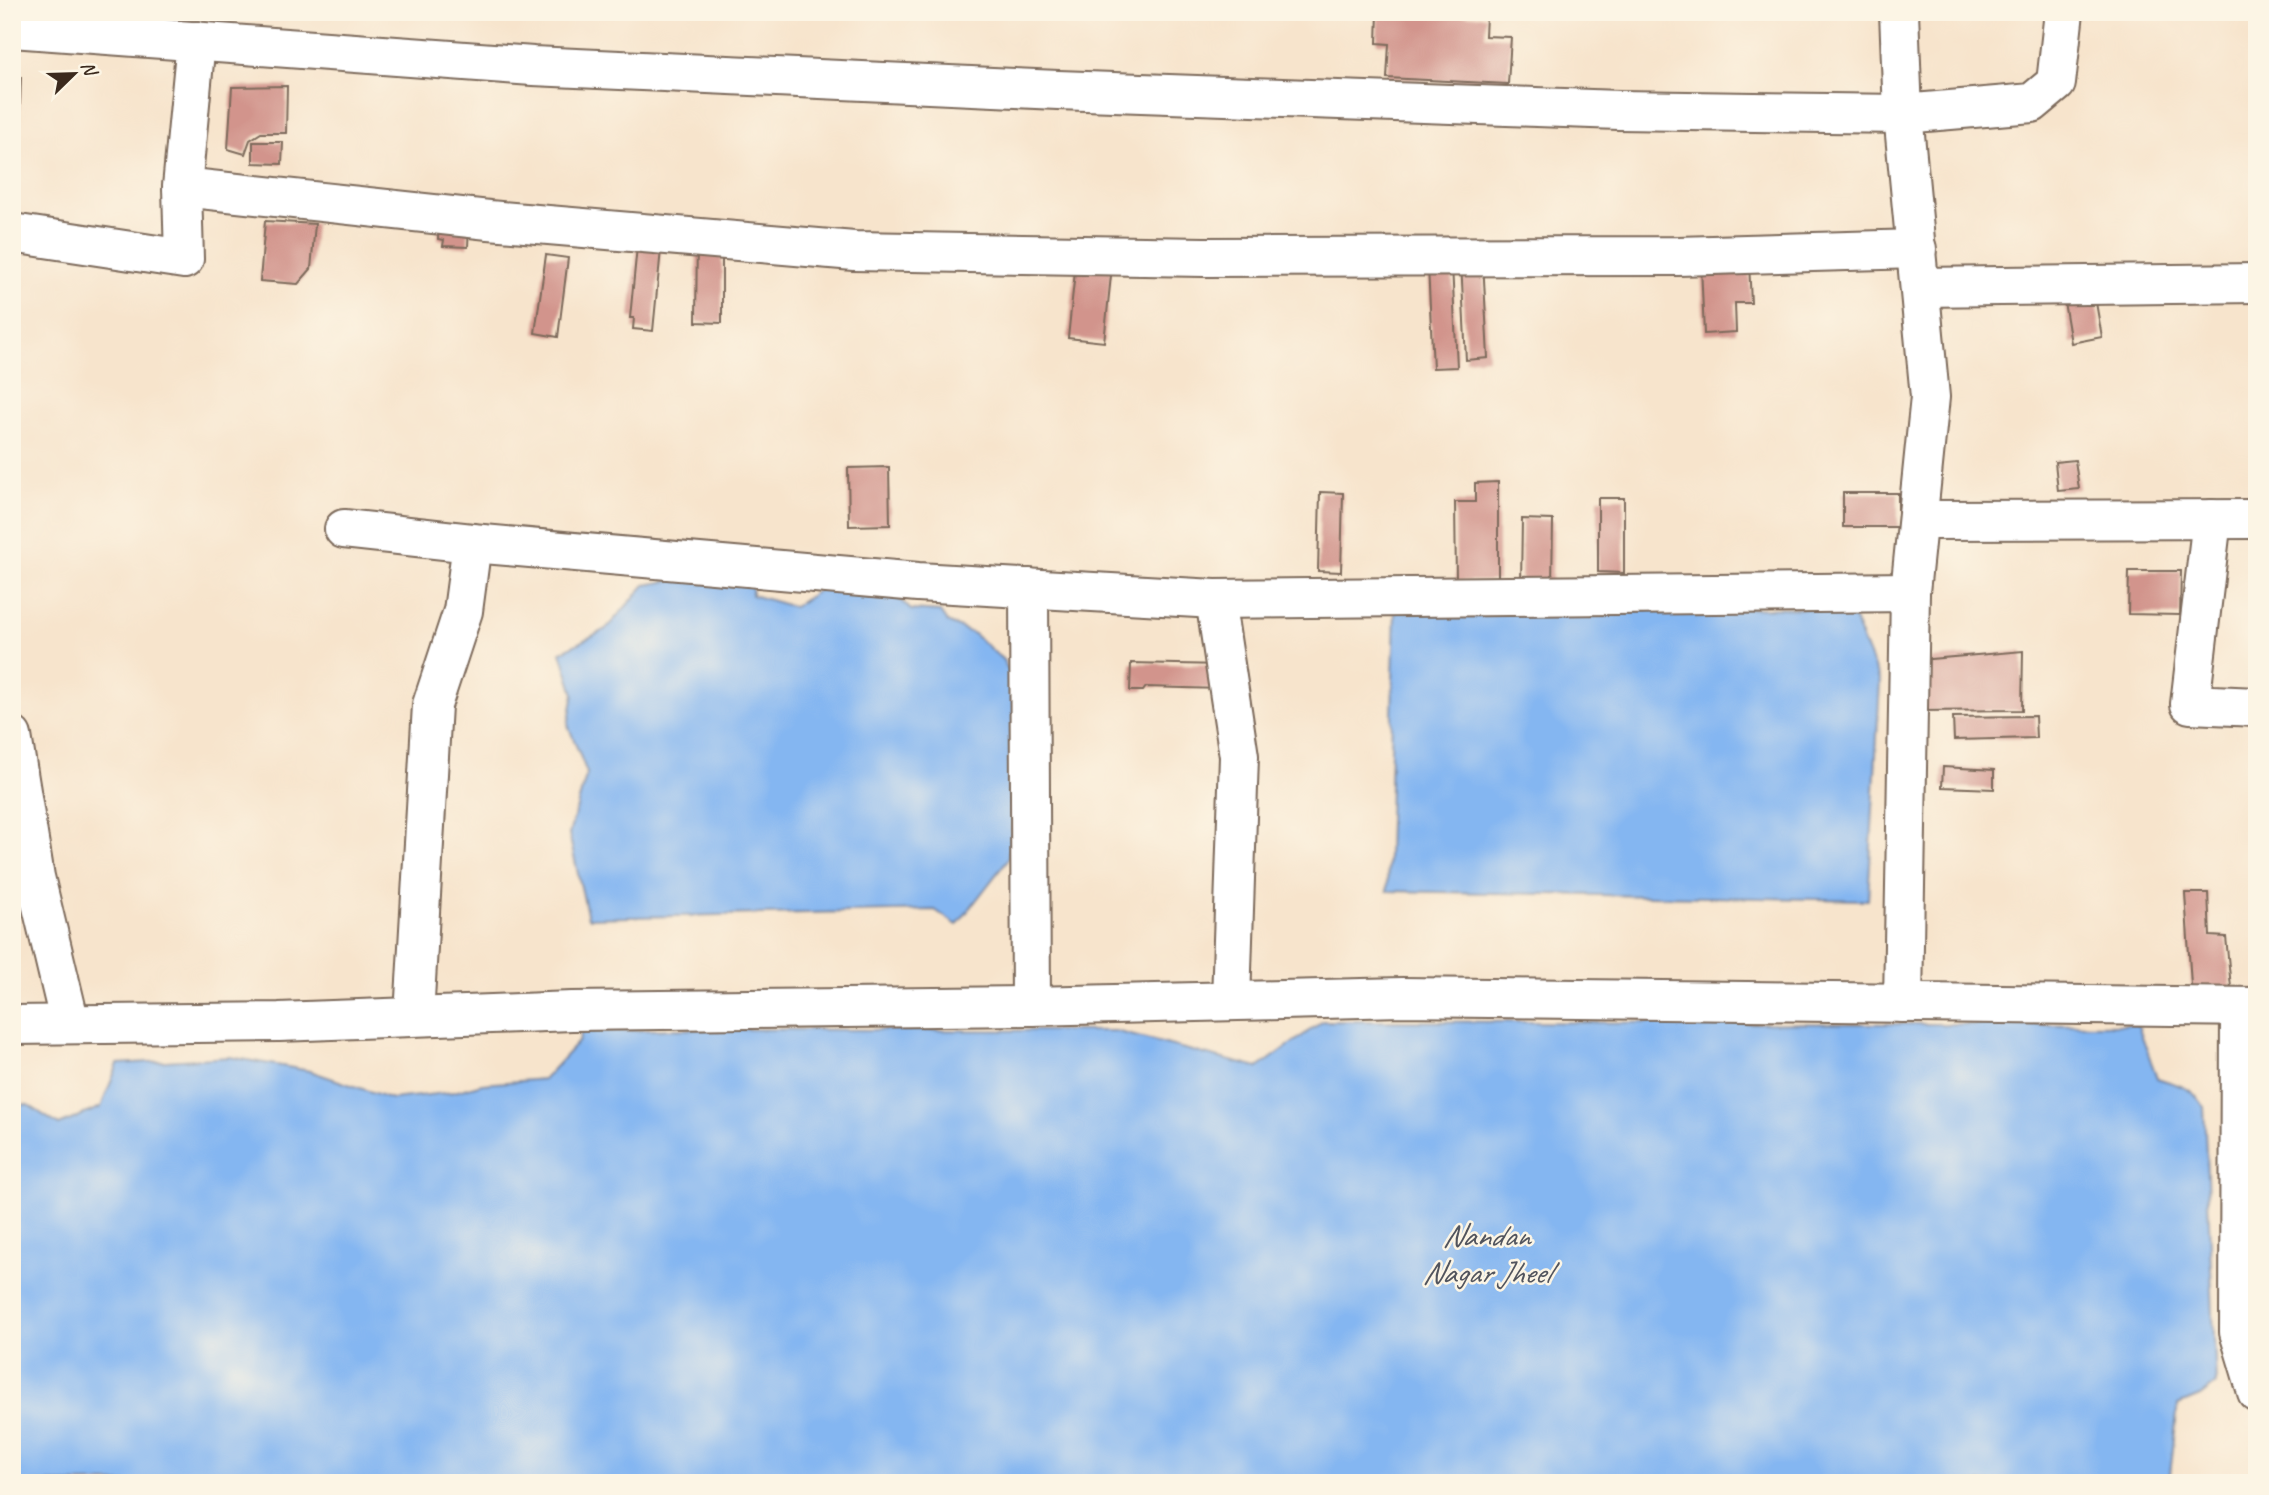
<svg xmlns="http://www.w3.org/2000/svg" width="2269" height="1495" viewBox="0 0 2269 1495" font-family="Caveat,sans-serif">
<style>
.water{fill:#84b6f1;stroke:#607088;stroke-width:2}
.building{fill:#d2948c}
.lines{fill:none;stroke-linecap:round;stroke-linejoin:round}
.minor-casing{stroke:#7d6b5b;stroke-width:42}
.minor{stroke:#fff;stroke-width:38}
.labels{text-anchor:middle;stroke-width:5;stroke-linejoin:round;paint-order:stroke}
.water-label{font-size:32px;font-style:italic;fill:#51545d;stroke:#fcf5e5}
</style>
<rect width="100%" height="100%" fill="#fcf5e5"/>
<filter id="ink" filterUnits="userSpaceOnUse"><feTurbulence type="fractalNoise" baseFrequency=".0143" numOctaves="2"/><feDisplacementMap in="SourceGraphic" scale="14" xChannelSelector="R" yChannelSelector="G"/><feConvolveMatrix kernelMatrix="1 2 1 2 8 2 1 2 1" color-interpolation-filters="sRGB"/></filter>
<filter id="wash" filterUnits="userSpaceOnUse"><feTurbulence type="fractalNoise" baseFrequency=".00686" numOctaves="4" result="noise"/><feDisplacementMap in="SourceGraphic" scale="28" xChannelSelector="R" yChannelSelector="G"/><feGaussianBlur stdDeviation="1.57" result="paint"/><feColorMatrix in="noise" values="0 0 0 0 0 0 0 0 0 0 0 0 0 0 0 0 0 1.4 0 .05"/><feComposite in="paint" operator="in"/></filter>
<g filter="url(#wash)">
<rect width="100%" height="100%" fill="#f7e4cc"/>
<g class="water">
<polygon points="752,574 752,595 794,607 830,582 893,593 911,610 940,612 947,622 974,634 1003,660 1017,685 1024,724 1008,859 957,925 935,910 588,918 569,834 587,773 568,725 574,694 561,652 606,629 645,585 691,577 713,584 727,575"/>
<polygon points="1849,608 1880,682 1868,900 1387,891 1395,610"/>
<path d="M1323,1021L2138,1025L2157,1078C2178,1085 2192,1086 2204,1107L2216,1384L2200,1396L2178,1405L2169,1483H12V1104L28,1105L59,1125L101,1107L118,1064L230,1057L310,1071L392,1099L454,1092L482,1084L544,1079L579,1041L581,1032L679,1029L1115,1031L1258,1068Z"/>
</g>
<g id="blocks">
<g class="building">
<polygon points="1378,12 1486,16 1485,36 1511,37 1508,84 1387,78 1389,44 1377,43"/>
<polygon points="12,77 21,77 19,129 12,129"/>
<polygon points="287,86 286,133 261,133 250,140 245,154 228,149 232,87"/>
<polygon points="253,142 283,142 282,164 253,163"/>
<polygon points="265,221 315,224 311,269 298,284 260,281"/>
<polygon points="439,221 469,223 468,247 443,246 444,240 438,239"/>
<polygon points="638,236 662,239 653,331 633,329 634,318 630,318"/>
<polygon points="697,240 722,241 722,323 696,322"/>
<polygon points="546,255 568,258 558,337 535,333"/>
<polygon points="1483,260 1488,358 1466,360 1461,262"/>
<polygon points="1076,262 1112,266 1104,342 1068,338"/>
<polygon points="1749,263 1751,303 1735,303 1736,332 1704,334 1701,265"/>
<polygon points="1452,265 1457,367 1433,368 1428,266"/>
<polygon points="2094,291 2102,337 2071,343 2063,296"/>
<polygon points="2075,460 2079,489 2058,491 2055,462"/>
<polygon points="889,467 890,525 849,526 848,468"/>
<polygon points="1498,482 1498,581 1456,581 1455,502 1475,502 1475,483"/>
<polygon points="1320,492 1343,493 1341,572 1318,571"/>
<rect x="1843" y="493" width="55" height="34"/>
<polygon points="1598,498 1624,498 1624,573 1598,572"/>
<polygon points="1522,519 1553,520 1552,585 1521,585"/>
<polygon points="2129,571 2181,571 2180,615 2128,614"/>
<polygon points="2023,651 2022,710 1916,711 1919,660"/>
<polygon points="1131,663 1222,665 1222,689 1146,687 1143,691 1130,691"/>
<polygon points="2035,716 2036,738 1954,740 1953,717"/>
<polygon points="1943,767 1994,770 1994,789 1942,787"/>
<polygon points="2185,893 2208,893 2210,936 2226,937 2232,997 2192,1000"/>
</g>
</g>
</g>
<g filter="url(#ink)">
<use href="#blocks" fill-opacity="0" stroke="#7d6b5b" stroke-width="2"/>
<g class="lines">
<g class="minor-casing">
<g id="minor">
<polyline points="1899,12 1903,114 1930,397 1910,592"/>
<polyline points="12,28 533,66 1058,90 1619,110 1903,114 2032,103 2056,83 2064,12"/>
<polyline points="196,41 182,187 489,220 854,251 1204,257 1678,256 1917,249"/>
<polyline points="12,233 184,259 182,187"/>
<polyline points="1920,287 2257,283"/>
<polyline points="2212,519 2190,704 2257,707"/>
<polyline points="1918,520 2257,519"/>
<polyline points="344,529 472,543 463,611 432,705 414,1016"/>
<polyline points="472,543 918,582 1215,599 1910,592 1903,1003"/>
<polyline points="1029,588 1031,1006"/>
<polyline points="1215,599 1239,756 1231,1001"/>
<polyline points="12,736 35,877 70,1024"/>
<polyline points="2240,1007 2239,1332 2257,1392"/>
<polyline points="12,1025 279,1022 572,1011 1031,1006 1402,997 2257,1007"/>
</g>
</g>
<use href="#minor" class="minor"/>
</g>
</g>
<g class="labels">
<g class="water-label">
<text x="1486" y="1246">Nandan<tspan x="1486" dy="37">Nagar Jheel</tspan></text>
</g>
</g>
<rect width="2269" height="1495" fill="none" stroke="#fcf5e5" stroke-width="42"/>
<g transform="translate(74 74) rotate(67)" stroke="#fcf5e5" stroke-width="5" paint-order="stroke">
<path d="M0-5L12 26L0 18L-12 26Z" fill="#3b2a1e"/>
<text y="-10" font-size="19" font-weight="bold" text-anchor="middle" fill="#3b2a1e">N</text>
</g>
</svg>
